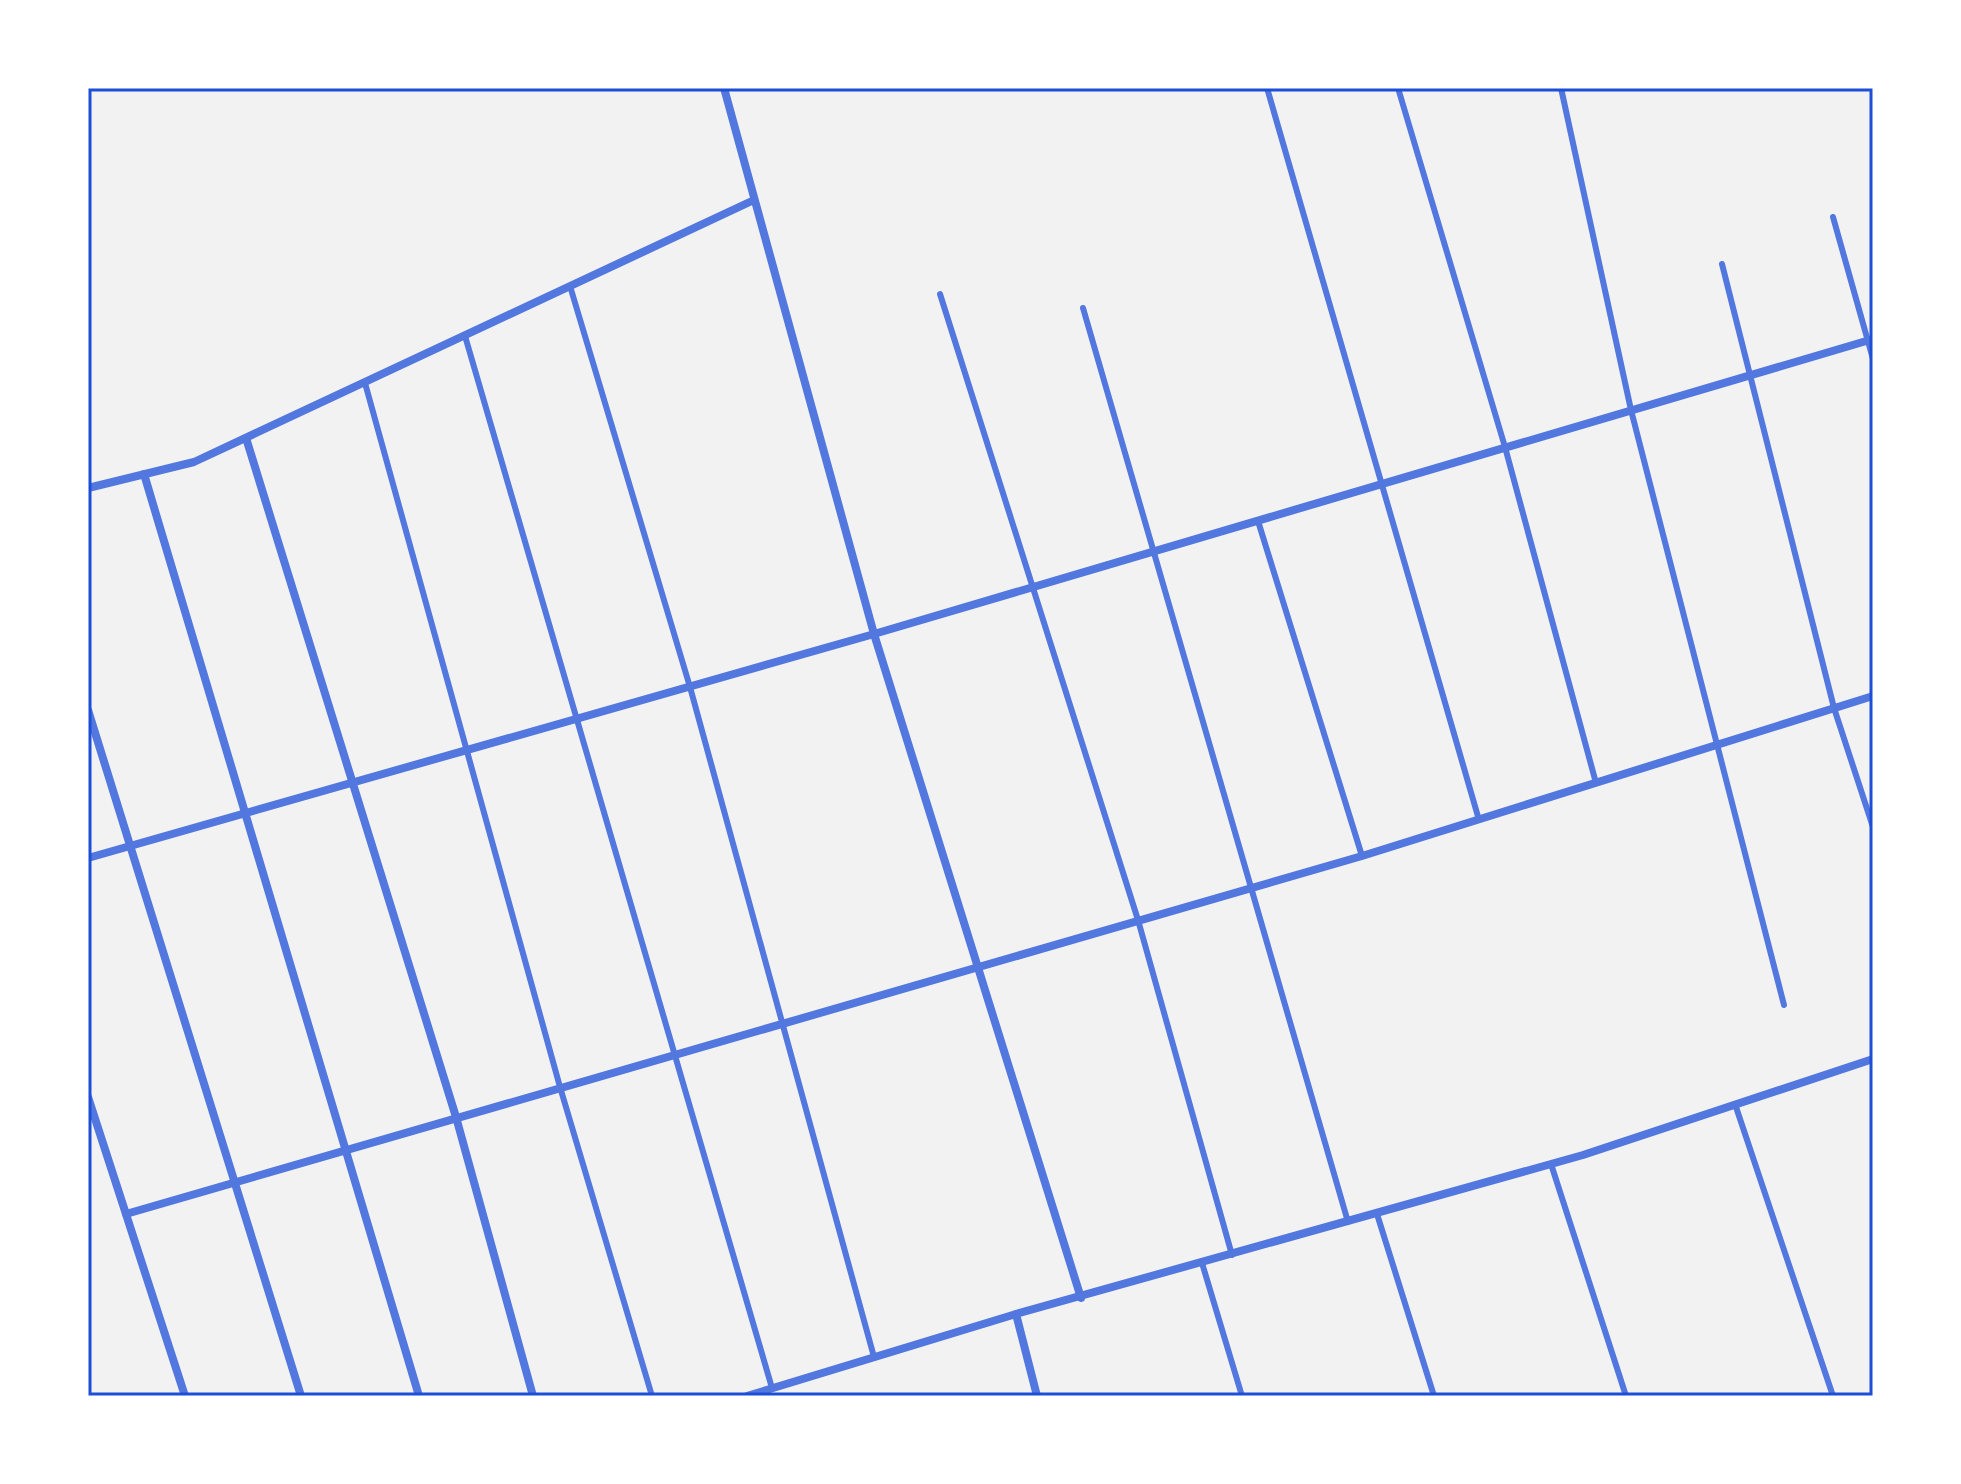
<svg xmlns="http://www.w3.org/2000/svg" width="1961" height="1484" viewBox="0 0 1961 1484" font-family="'Titillium Web',sans-serif">
<style>
.lines{fill:none;stroke-linecap:round;stroke-linejoin:round}
.service{stroke:#5277de;stroke-width:6}
.minor{stroke:#5277de;stroke-width:8}
.neatline{fill:none;stroke:#1d4ed8;stroke-width:3}
</style>
<rect width="100%" height="100%" fill="#f2f2f2"/>
<g class="lines">
<g class="service">
<polyline points="1267,88 1479,820"/>
<polyline points="1398,88 1505,447 1596,783"/>
<polyline points="1561,88 1631,410 1784,1005"/>
<polyline points="1833,217 1873,359"/>
<polyline points="1722,264 1834,708 1873,827"/>
<polyline points="570,286 690,687 874,1357"/>
<polyline points="940,294 1138,920 1232,1255"/>
<polyline points="1083,308 1348,1222"/>
<polyline points="465,336 772,1388"/>
<polyline points="365,383 560,1087 652,1396"/>
<polyline points="1258,521 1362,856"/>
<polyline points="1735,1104 1833,1396"/>
<polyline points="1551,1164 1626,1396"/>
<polyline points="1377,1214 1434,1396"/>
<polyline points="1202,1263 1242,1396"/>
</g>
<g class="minor">
<polyline points="724,88 874,634 1081,1298"/>
<polyline points="246,438 456,1117 533,1396"/>
<polyline points="144,474 419,1396"/>
<polyline points="88,488 194,462 754,200"/>
<polyline points="88,710 301,1396"/>
<polyline points="88,858 874,634 1873,339"/>
<polyline points="88,1097 185,1396"/>
<polyline points="126,1214 1362,856 1873,696"/>
<polyline points="1016,1314 1037,1396"/>
<polyline points="747,1396 1016,1314 1583,1155 1873,1059"/>
</g>
</g>
<rect width="1961" height="1484" fill="none" stroke="#ffffff" stroke-width="180"/>
<rect x="90" y="90" width="1781" height="1304" class="neatline"/>
</svg>
